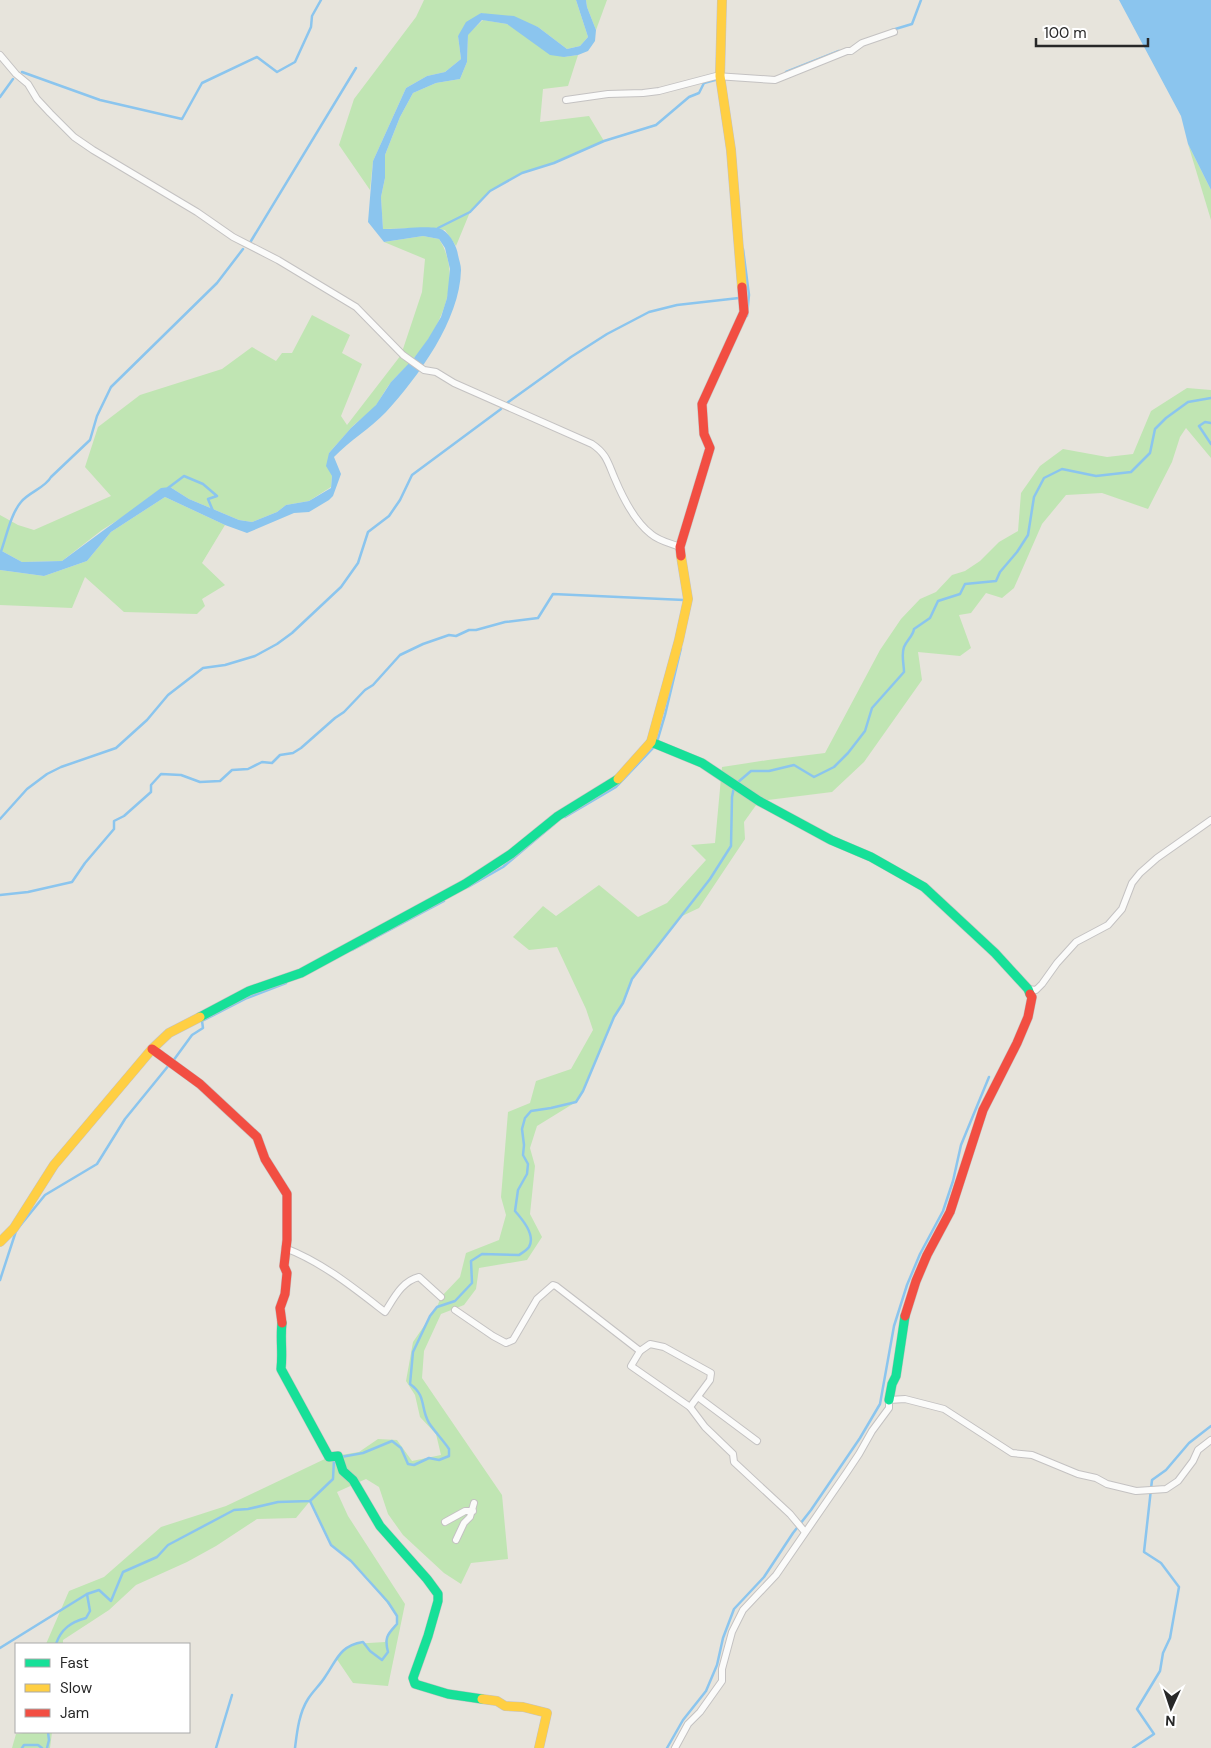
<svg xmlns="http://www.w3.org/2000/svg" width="1211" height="1748" viewBox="0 0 1211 1748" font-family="'DM Sans',sans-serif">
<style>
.green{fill:#c0e5b3}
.water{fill:#8bc5ee}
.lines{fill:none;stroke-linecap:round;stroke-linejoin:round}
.stream{stroke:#8bc5ee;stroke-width:2.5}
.street-casing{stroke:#c4c2c2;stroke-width:8}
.fast-casing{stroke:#c4c2c2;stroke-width:10}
.slow-casing{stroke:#c4c2c2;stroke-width:10}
.jam-casing{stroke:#c4c2c2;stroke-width:10}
.street{stroke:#fbfbfa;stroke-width:6}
.fast{stroke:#16e098;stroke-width:9}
.slow{stroke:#ffcf43;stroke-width:9}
.jam{stroke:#f24e42;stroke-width:9}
</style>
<rect width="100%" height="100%" fill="#e7e4dc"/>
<g class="green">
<polygon points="424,0 576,0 588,37 580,46 567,49 538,27 481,13 458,36 461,59 445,72 427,76 406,88 373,161 370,190 339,145 354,99 416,17"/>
<polygon points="586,0 607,0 596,30 587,7"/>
<polygon points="483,20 507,24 564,57 578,55 568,86 543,89 540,122 589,116 604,141 554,163 522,173 490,191 470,212 456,246 445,230 426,228 383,229 381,197 385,178 385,155 400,117 413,93 436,83 460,79 467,62 468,34"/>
<polygon points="1188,144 1211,190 1211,220"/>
<path d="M423,236L439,239C464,278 441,328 413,359C407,367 399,373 392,381C386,388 382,396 377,404C370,413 360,419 352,427C344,436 336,445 329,453L332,476L331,487L309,501L286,505L277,512L252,522L239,520L189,499L170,487L102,530L62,561L22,562L0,550V515L18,525L34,530L111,496L85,467L98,427L140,395L222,369L252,347L276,361L282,353H292L312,315L350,335L342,353L362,364L341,416L347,425L401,355L422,292L425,259L384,242Z"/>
<polygon points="1187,388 1211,390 1211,458 1186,428 1180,437 1172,462 1148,509 1102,493 1066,495 1042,524 1014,588 1002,598 986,593 971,613 959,615 971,648 960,656 918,652 922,680 864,762 832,792 759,801 744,822 745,839 699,908 680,917 632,979 623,1003 614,1017 583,1091 576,1102 537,1126 530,1148 535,1166 530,1214 542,1237 527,1260 479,1268 476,1289 464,1305 441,1314 424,1351 422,1378 502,1495 508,1559 471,1563 461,1584 444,1573 403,1535 388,1514 379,1487 366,1479 337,1492 348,1516 405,1604 388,1686 353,1683 336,1658 352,1644 385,1642 388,1634 397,1624 397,1616 367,1577 351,1561 331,1545 310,1501 296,1518 257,1519 216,1546 187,1562 136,1585 109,1610 63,1640 63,1644 46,1644 69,1591 104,1577 161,1527 226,1506 329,1457 359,1452 378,1439 397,1440 412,1461 441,1455 436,1434 420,1417 415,1395 406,1381 413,1342 437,1307 441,1297 460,1277 466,1253 499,1240 506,1215 501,1197 508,1112 530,1103 536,1081 571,1069 593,1030 586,1009 557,947 529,950 513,937 543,906 556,916 599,885 638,917 667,903 706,860 691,845 715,843 722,767 768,760 825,753 880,650 901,619 920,599 936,592 952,575 965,571 980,561 999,542 1018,531 1021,493 1040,466 1063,449 1107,457 1133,454 1151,411"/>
<polygon points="165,497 225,525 202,563 225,585 202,599 205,606 197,614 124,612 85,577 72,608 0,605 0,570 44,576 87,561 111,532"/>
<polygon points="31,1732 52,1732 50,1748 12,1748 16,1734"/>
</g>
<g class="water">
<path d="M576,0H586L587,7L596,30L595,41L588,51L578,55L564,57L550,55L507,24L482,20L468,35L467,62L460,79L436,83L413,93L400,117L385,155V178L381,197L383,229C396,230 434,224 443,230C451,235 457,247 458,255C459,260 461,265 461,270C460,320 418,377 386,412C370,429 350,440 334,457L341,474L333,496L329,500L309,512L294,513L247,533L225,525L165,497L111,532L87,561L44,576L0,570V550L22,562L62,561L161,488L170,487L189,499L239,520L252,522L277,512L286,505L309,501L331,488L332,476L326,466L329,453L351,428L376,405L391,382L414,358L428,339L441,317L447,298L450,269L445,248L439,239L423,236L384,242L368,222L373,161L406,88L427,76L445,72L461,59L458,36L466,22L481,13L514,16L538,27L567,49L580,46L588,37Z"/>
<polygon points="1119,0 1211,0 1211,190 1188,144 1181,116"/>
</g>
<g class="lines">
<g class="stream">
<polyline points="892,30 912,24 921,0"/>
<polyline points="22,72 100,100 182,119 202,83 257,57 277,72 295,62 311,27 312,16 321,0"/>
<polyline points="786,72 839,51"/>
<polyline points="0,97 13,79"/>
<polyline points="438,230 438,228 470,212 490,191 522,173 554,163 604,141 656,125 689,97 699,93 704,83 715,80"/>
<polyline points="251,241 356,68"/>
<polyline points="743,249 749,295 747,316"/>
<polyline points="507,403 571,357 607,334 649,312 677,305 739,298"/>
<polyline points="1211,423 1205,422 1199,426 1211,444"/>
<polyline points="168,488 184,476 203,484 217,496 208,499 213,511"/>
<path d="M0,554C6,539 10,515 21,502C29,492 45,488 51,477L90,440L97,416L111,387L217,283L243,249"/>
<polyline points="657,742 665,715 681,648"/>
<path d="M737,783L751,771H769L794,765L814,777L834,767L848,753L865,731L872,708L904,672C904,664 901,655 904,647C907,640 913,636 914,629L930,618L938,601L960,594L965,584L996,581L1000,572L1017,552L1028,535L1034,497L1044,478L1062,469L1096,476L1131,472L1150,453L1155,429L1166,418L1188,402L1211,398"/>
<polyline points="565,817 616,787 654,747"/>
<polyline points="0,819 27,789 47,774 61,767 116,748 147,720 168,695 203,668 225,665 255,656 277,644 292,633 341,587 358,563 368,532 389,516 400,500 412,475 501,409"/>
<polyline points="468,887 503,867 554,824"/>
<polyline points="0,895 28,892 72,882 85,863 114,829 114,821 124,816 151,792 151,785 161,774 181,775 200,782 220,781 232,770 248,769 262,762 272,763 280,755 293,753 301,748 335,718 344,712 365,690 373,685 400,655 423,644 449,635 456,636 469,630 476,630 505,622 538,618 553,594 684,600"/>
<polyline points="352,950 444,901"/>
<polyline points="173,1061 192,1035 203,1028 202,1021 247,998 286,983"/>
<polyline points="19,1227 45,1195 97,1164 125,1119 169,1065"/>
<polyline points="0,1280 16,1231"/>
<path d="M341,1457L363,1453L392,1441L401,1448L408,1464L414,1465L429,1458L439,1460L449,1456V1449C443,1440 435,1432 429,1423C420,1408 427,1396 410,1384L413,1352L430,1316L437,1307L455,1301L472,1283L471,1261L482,1254L519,1255C522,1253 527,1250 529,1247C536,1235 522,1219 515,1211L518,1190L527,1174L528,1164L523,1155L524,1145L522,1129L525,1118L531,1111L551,1108L576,1102L583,1091L614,1017L623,1003L632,979L710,879L731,846L732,797L734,787"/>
<path d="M56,1644C61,1629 71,1622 86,1618L90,1611L87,1594L99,1590L111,1601L123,1572L157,1557L168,1545L234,1510L248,1509L278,1502L310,1501L333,1479L334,1459"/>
<polyline points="0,1648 87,1594"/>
<polyline points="22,1748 24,1745 38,1745 42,1748"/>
<polyline points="47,1748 49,1740 48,1732"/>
<polyline points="216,1748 232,1695"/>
<path d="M295,1748C297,1732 299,1713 308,1699C313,1691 320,1685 325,1677C337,1660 339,1646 363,1642L370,1651L382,1660L388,1652C384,1637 388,1634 397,1624V1616L388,1602L351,1561L331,1545L310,1501"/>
<polyline points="667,1748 683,1720 706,1691 717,1665 723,1638 734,1609 764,1577 793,1533 811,1510 860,1438 880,1404 894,1326 907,1285 920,1254 943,1211 953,1181 961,1145 989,1077"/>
<polyline points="1133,1748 1154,1734 1137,1709 1160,1671 1163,1653 1170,1638 1179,1587 1161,1563 1144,1552 1152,1480 1166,1470 1189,1443 1211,1426"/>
</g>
<g class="street-casing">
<g id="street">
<path d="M0,55L16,74L28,84L37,99L50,113L74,137L93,150L197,212L233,237L278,260L356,307L403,355L424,370L436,372L454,383L592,444C607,454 608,463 615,479C623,498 634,521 651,534C659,541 670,543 680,547"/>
<polyline points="566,100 608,94 643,93 659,91 716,76 775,80 847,51 851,51 862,43 894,32"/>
<polyline points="1028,989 1036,990 1042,984 1057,963 1076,942 1108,925 1122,909 1132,883 1140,873 1157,858 1211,820"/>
<path d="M285,1248C322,1262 354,1288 385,1312C394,1298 402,1281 419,1277L441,1297"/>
<polyline points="455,1310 493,1336 506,1343 513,1340 537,1299 553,1285 556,1286 640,1351 631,1366 690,1407 705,1427 733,1454 734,1462 790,1514 805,1532"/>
<polyline points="640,1351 650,1344 664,1347 711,1373 710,1380 690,1407"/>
<polyline points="698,1397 757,1441"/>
<polyline points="445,1522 465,1511 473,1511"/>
<polyline points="456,1540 464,1523 470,1517 474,1503"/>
<polyline points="675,1748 688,1724 700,1712 722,1681 722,1669 732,1632 743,1610 776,1575 847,1472 859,1454 872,1431 889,1408 889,1400 905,1399 944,1409 1012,1453 1032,1455 1078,1474 1096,1478 1107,1484 1136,1491 1166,1489 1178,1481 1193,1461 1198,1450 1211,1440"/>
</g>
</g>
<g class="fast-casing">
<g id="fast">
<polyline points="651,742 702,763 759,801 831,840 871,857 924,887 995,953 1028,989 1030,994"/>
<polyline points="200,1017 249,991 301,973 465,884 511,854 558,816 618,779"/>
<path d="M282,1323C280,1338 283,1353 281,1369L329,1457L338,1456L343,1471L353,1480L380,1526L427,1579L438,1594V1601L428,1636L413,1678L415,1684L448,1694L482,1699"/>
<polyline points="889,1400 892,1384 896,1376 905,1316"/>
</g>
</g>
<g class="slow-casing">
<g id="slow">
<polyline points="722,0 720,76 731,150 742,287"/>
<polyline points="618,779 651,742 679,640 688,599 681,556"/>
<polyline points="0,1242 14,1228 54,1165 152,1049 169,1033 200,1017"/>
<polyline points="482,1699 497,1701 505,1706 523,1707 547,1713 539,1748"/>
</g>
</g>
<g class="jam-casing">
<g id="jam">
<polyline points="681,556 680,547 710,448 704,434 702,404 744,312 742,287"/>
<polyline points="152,1049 200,1084 257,1137 265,1159 287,1194 287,1240 284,1266 287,1273 285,1294 280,1308 282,1323"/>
<polyline points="905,1316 916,1281 927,1255 950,1212 983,1110 1017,1043 1028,1017 1032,997 1030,994"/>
</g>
</g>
<use href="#street" class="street"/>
<use href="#fast" class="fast"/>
<use href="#slow" class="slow"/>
<use href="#jam" class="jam"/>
</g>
<rect x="15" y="1643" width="175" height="90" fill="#ffffff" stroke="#a9a9a9"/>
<rect x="25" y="1659" width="25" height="8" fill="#16e098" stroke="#a9a9a9"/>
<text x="60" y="1668" font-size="15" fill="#282828">Fast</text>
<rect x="25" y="1684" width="25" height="8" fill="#ffcf43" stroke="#a9a9a9"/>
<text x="60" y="1693" font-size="15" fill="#282828">Slow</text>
<rect x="25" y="1709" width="25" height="8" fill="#f24e42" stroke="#a9a9a9"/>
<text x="60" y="1718" font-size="15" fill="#282828">Jam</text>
<g transform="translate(1171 1708) rotate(183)" stroke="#ffffff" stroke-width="4" paint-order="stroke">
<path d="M0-4L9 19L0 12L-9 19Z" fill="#282828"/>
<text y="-8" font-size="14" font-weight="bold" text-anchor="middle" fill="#282828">N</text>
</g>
<path d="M1036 38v8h112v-8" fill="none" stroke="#282828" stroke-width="2.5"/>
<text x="1044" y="38" font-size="15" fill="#282828" stroke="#ffffff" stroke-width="4" paint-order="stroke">100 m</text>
</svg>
